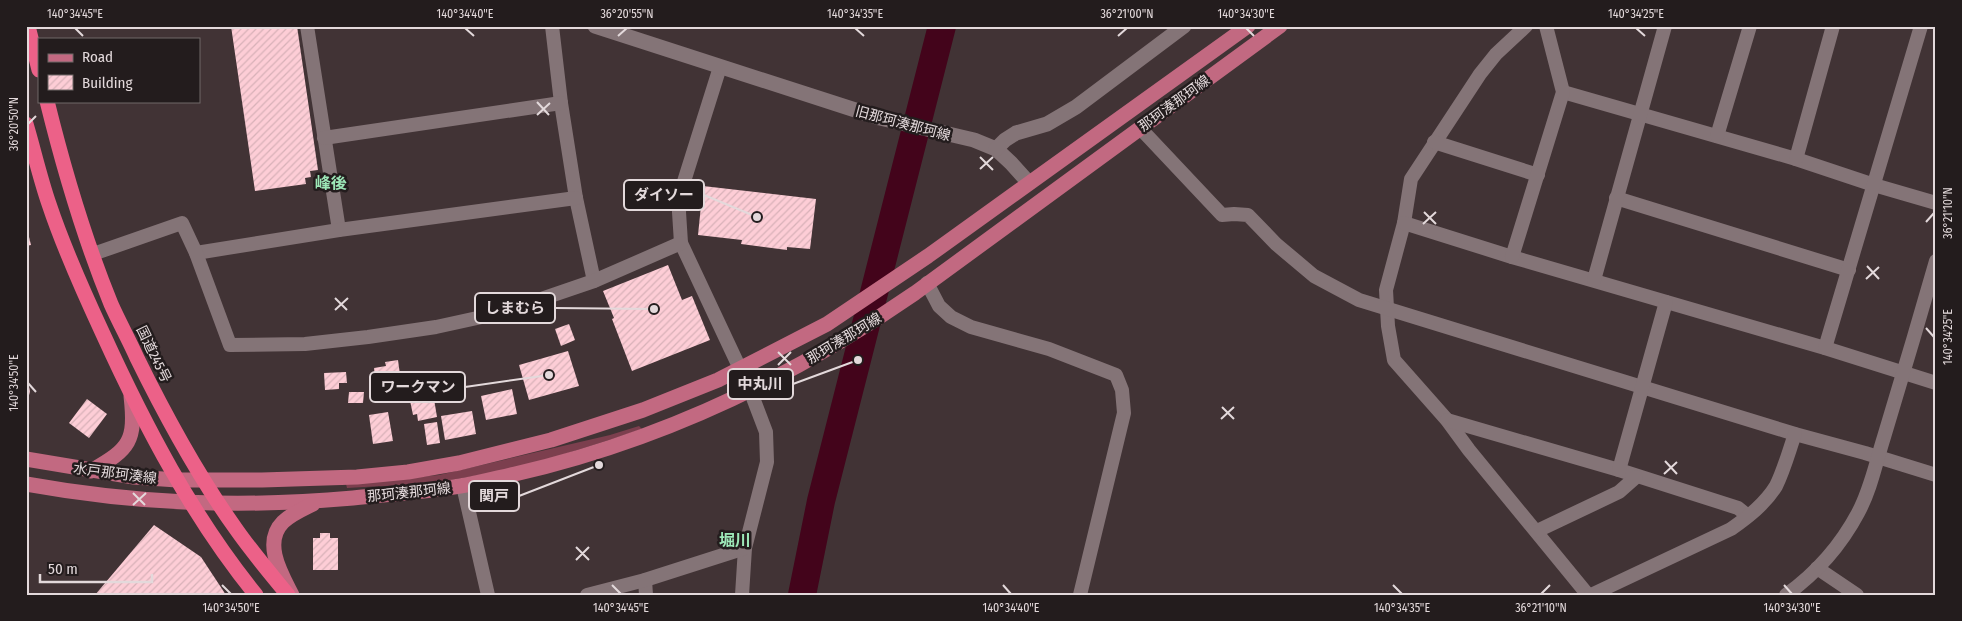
<svg xmlns="http://www.w3.org/2000/svg" width="1962" height="621" viewBox="0 0 1962 621" font-family="'Fira Sans Condensed','Noto Sans JP',sans-serif">
<style>
.green{fill:#7c3f4e}
.lines{fill:none;stroke-linecap:round;stroke-linejoin:round}
.river{stroke:#43041b;stroke-width:28}
.building{fill:url(#building-hatch)}
.street{stroke:#847477;stroke-width:14}
.secondary{stroke:#847477;stroke-width:15}
.primary{stroke:#c26981;stroke-width:15}
.highway{stroke:#ec6188;stroke-width:15}
.ticks{fill:none;stroke:#e3d9db;stroke-width:2}
.labels{text-anchor:middle;stroke-width:5;stroke-linejoin:round;paint-order:stroke}
.street-label{font-size:14px;fill:#e3d9db;stroke:#231c1d}
.quarter-label{font-size:16px;font-weight:bold;fill:#9de8b8;stroke:#231c1d}
.leader{fill:none;stroke:#e3d9db;stroke-width:2}
.callout-dot{fill:#e3d9db;stroke:#231c1d;stroke-width:2}
.callout{fill:#231c1d;stroke:#e3d9db;stroke-width:2}
.callout-label{font-size:15px;text-anchor:middle;font-weight:bold;fill:#e3d9db}
.neatline{fill:none;stroke:#e3d9db;stroke-width:2}
.ticks-label{font-size:12px;text-anchor:middle;fill:#e3d9db}
</style>
<defs>
<pattern id="building-hatch" width="6" height="6" patternUnits="userSpaceOnUse" patternTransform="scale(1.25)"><rect width="6" height="6" fill="#fdcdd6"/><path d="M-1 1l2-2M0 6l6-6M5 7l2-2" fill="none" stroke="#d8b1b8"/></pattern>
</defs>
<rect width="100%" height="100%" fill="#413335"/>
<path class="green" d="M639,426L642,429C580,450 515,471 450,480C416,485 381,486 347,488L346,484L439,475L610,435Z"/>
<g class="lines">
<polyline class="river" points="802,595 821,501 942,26"/>
</g>
<g class="building">
<polygon points="231,26 297,26 318,170 310,171 311,177 305,178 306,184 255,191"/>
<polygon points="703,186 816,199 810,249 787,247 787,250 741,244 742,240 698,235"/>
<polygon points="26,229 27,229 31,245 26,246"/>
<polygon points="668,265 682,300 692,296 710,340 632,371 612,319 614,318 603,291"/>
<polygon points="569,324 575,340 561,346 555,329"/>
<polygon points="568,351 579,386 529,400 519,365"/>
<polygon points="398,360 401,382 376,386 374,368 386,366 385,362"/>
<polygon points="346,372 347,383 339,383 339,389 325,390 324,373"/>
<polygon points="26,387 29,387 30,391 27,404"/>
<polygon points="432,387 437,417 418,421 417,414 413,415 408,391"/>
<polygon points="512,389 517,414 486,420 481,396"/>
<polygon points="349,392 364,392 363,403 348,403"/>
<polygon points="87,399 107,414 89,438 69,423"/>
<polygon points="472,411 476,434 445,440 441,416"/>
<polygon points="388,412 393,441 373,444 369,415"/>
<polygon points="437,422 440,443 427,445 424,424"/>
<polygon points="154,525 201,557 226,595 95,595"/>
<polygon points="320,533 330,533 330,538 338,538 338,570 313,570 313,538 320,538"/>
</g>
<g class="lines">
<g class="street">
<polyline points="307,26 339,230"/>
<polyline points="552,26 561,103 576,198 594,281"/>
<polyline points="1526,26 1496,54 1480,74 1411,179 1404,223 1386,290 1388,326 1394,360 1447,420 1469,450 1588,595"/>
<polyline points="720,67 681,191 679,212 681,243 750,390 766,432 767,462 745,548 742,595"/>
<polyline points="1563,92 1796,159 1874,185 1936,203"/>
<polyline points="1140,128 1222,215 1234,214 1248,215 1276,244 1314,276 1359,300 1795,434 1865,453 1936,475"/>
<polyline points="1717,136 1750,26"/>
<polyline points="324,138 561,103"/>
<polyline points="1434,142 1538,175"/>
<polyline points="1796,159 1833,26"/>
<polyline points="1616,198 1849,270"/>
<polyline points="1404,223 1512,257 1825,348 1936,383"/>
<polyline points="196,253 339,230 576,198"/>
<polyline points="93,254 182,223 196,253 230,345 305,344 368,337 436,327 500,313 594,281 681,243"/>
<polyline points="1512,257 1563,92 1546,26"/>
<polyline points="1594,280 1665,26"/>
<polyline points="927,283 939,306 951,317 971,327 1049,349 1116,375 1122,390 1124,413 1080,595"/>
<polyline points="1825,348 1921,26"/>
<polyline points="1447,420 1619,470 1738,508 1748,516"/>
<polyline points="1619,470 1666,302"/>
<polyline points="463,486 488,595"/>
<polyline points="1537,531 1619,492 1636,477"/>
<polyline points="1817,568 1857,595"/>
<polyline points="645,580 646,595"/>
<polyline points="587,595 645,580 745,548"/>
<path d="M1591,595L1731,529C1748,517 1765,504 1776,486C1784,470 1789,451 1795,434"/>
<path d="M1786,595C1815,574 1841,545 1858,513C1871,489 1876,462 1884,437C1902,378 1919,320 1936,261"/>
</g>
<g class="secondary">
<polyline points="595,26 880,118 974,140 996,149 1011,163 1029,183"/>
<polyline points="996,149 1005,140 1016,133 1047,124 1076,107 1184,26"/>
</g>
<g class="primary">
<polyline points="26,459 134,477 177,480 262,480 357,477 408,472 459,463 551,440 643,410 718,380 827,324 928,256 1248,26"/>
<path d="M91,471C130,449 136,441 131,396"/>
<path d="M26,484C137,504 241,508 353,498C389,494 425,492 460,486C479,483 497,478 515,474C659,441 794,377 915,293L1280,26"/>
<path d="M292,595C282,575 262,543 283,522C291,514 303,509 313,504"/>
</g>
<g class="highway">
<polyline points="28,26 39,70"/>
<path d="M47,101C64,170 84,238 111,304C119,322 129,340 137,358C166,417 198,476 236,529C252,552 270,573 288,595"/>
<path d="M26,124C34,151 40,178 49,204C64,249 83,291 103,334C145,426 192,516 256,595"/>
</g>
</g>
<path class="ticks" d="M75,28L83,36M465,28L474,36M855,28L864,36M1246,28L1254,36M1636,28L1645,36M618,36L627,28M1118,36L1127,28M537,102L549,115M537,115L550,103M28,124L36,116M980,157L993,170M980,169L993,157M1424,212L1436,224M1926,222L1934,213M1423,224L1436,212M1867,266L1879,279M1866,279L1879,267M335,298L347,310M335,310L348,298M1926,328L1934,337M778,352L791,365M778,365L791,352M28,383L36,392M1222,407L1234,419M1221,419L1234,407M1665,461L1677,474M1664,474L1677,462M133,493L145,505M133,505L146,493M576,547L589,560M576,560L589,547M222,585L231,594M612,585L621,594M1003,585L1011,594M1393,585L1402,594M1784,585L1792,594M1541,594L1550,585"/>
<g class="labels">
<g class="street-label">
<text transform="translate(1174 103) rotate(-36)" y="5">那珂湊那珂線</text>
<text transform="translate(903 123) rotate(15)" y="5">旧那珂湊那珂線</text>
<text transform="translate(844 338) rotate(-31)" y="5">那珂湊那珂線</text>
<text transform="translate(154 354) rotate(64)" y="5">国道245号</text>
<text transform="translate(115 473) rotate(7)" y="5">水戸那珂湊線</text>
<text transform="translate(409 492) rotate(-6)" y="5">那珂湊那珂線</text>
</g>
<g class="quarter-label">
<text x="331" y="189">峰後</text>
<text x="735" y="546">堀川</text>
</g>
</g>
<path class="leader" d="M757 217L704 195M654 309L555 308M858 360L793 384M549 375L465 387M599 465L519 496"/>
<g class="callout-dot">
<circle cx="757" cy="217" r="5"/>
<circle cx="654" cy="309" r="5"/>
<circle cx="858" cy="360" r="5"/>
<circle cx="549" cy="375" r="5"/>
<circle cx="599" cy="465" r="5"/>
</g>
<g class="callout">
<rect x="624" y="180" width="80" height="30" rx="5"/>
<rect x="475" y="293" width="80" height="30" rx="5"/>
<rect x="728" y="369" width="65" height="30" rx="5"/>
<rect x="370" y="372" width="95" height="30" rx="5"/>
<rect x="469" y="481" width="50" height="30" rx="5"/>
</g>
<g class="callout-label">
<text x="664" y="200">ダイソー</text>
<text x="515" y="313">しまむら</text>
<text x="760" y="389">中丸川</text>
<text x="418" y="392">ワークマン</text>
<text x="494" y="501">関戸</text>
</g>
<rect width="1962" height="621" fill="none" stroke="#231c1d" stroke-width="55"/>
<rect x="38" y="38" width="162" height="65" fill="#231c1d" stroke="#706869"/>
<rect x="48" y="54" width="25" height="8" fill="#c26981" stroke="#706869"/>
<text x="82" y="62" font-size="15" fill="#e3d9db">Road</text>
<rect x="48" y="75" width="25" height="15" fill="url(#building-hatch)" stroke="#706869"/>
<text x="82" y="88" font-size="15" fill="#e3d9db">Building</text>
<path d="M40 574v8h112v-8" fill="none" stroke="#e3d9db" stroke-width="2.5"/>
<text x="48" y="574" font-size="15" fill="#e3d9db" stroke="#231c1d" stroke-width="4" paint-order="stroke">50 m</text>
<rect x="28" y="28" width="1906" height="566" class="neatline"/>
<g class="ticks-label">
<text x="75" y="18">140°34'45"E</text>
<text x="465" y="18">140°34'40"E</text>
<text x="627" y="18">36°20'55"N</text>
<text x="855" y="18">140°34'35"E</text>
<text x="1127" y="18">36°21'00"N</text>
<text x="1246" y="18">140°34'30"E</text>
<text x="1636" y="18">140°34'25"E</text>
<text transform="translate(14 124) rotate(-90)" y="4">36°20'50"N</text>
<text transform="translate(1948 213) rotate(-90)" y="4">36°21'10"N</text>
<text transform="translate(1948 337) rotate(-90)" y="4">140°34'25"E</text>
<text transform="translate(14 383) rotate(-90)" y="4">140°34'50"E</text>
<text x="231" y="612">140°34'50"E</text>
<text x="621" y="612">140°34'45"E</text>
<text x="1011" y="612">140°34'40"E</text>
<text x="1402" y="612">140°34'35"E</text>
<text x="1541" y="612">36°21'10"N</text>
<text x="1792" y="612">140°34'30"E</text>
</g>
</svg>
